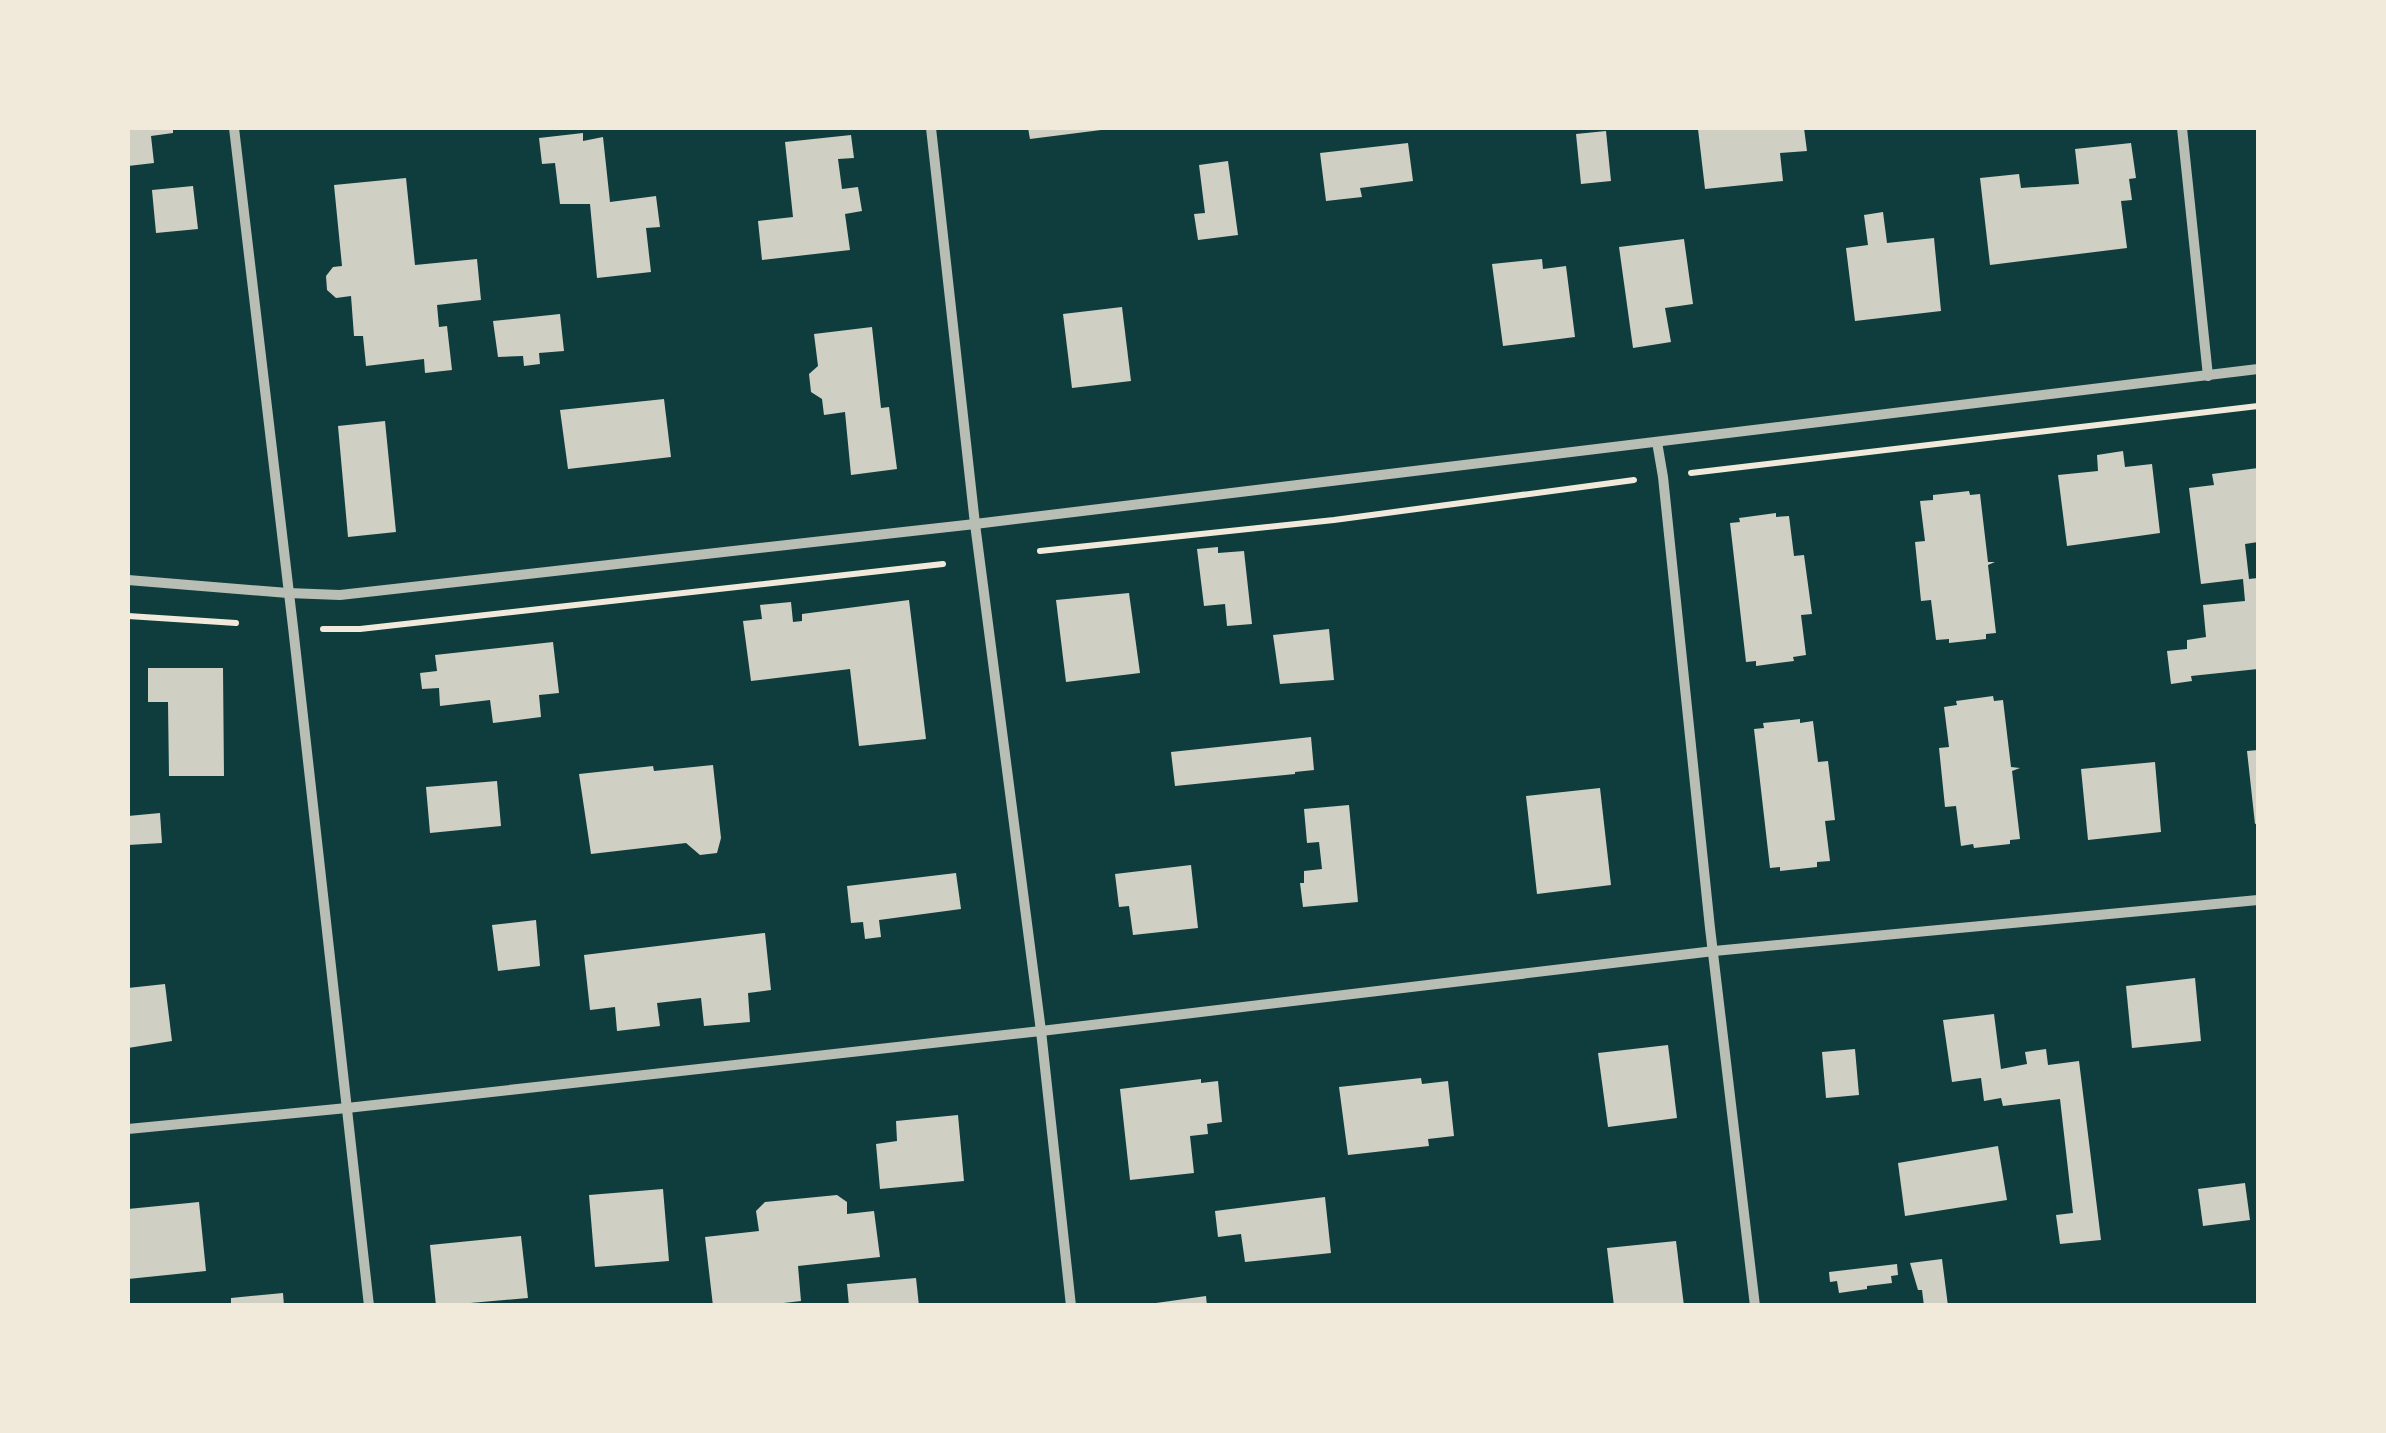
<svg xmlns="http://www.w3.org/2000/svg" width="2386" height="1433" viewBox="0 0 2386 1433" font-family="'Roboto Condensed',sans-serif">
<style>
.building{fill:#cfcfc3}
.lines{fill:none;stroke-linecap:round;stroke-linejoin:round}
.path{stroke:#f1e9da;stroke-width:6}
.minor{stroke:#b8beb3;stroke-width:10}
</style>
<rect width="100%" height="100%" fill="#0f3d3e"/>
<g class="building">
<polygon points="128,128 173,128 173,133 151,136 154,163 128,166"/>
<polygon points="1028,128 1101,128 1101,130 1030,139"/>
<polygon points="1709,128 1804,128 1807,151 1780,153 1783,181 1705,189 1698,129"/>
<polygon points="1606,131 1611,181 1581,184 1576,134"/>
<polygon points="583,133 583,141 603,137 610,202 656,196 660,227 646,228 651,272 597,278 590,204 560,204 555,163 542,164 539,138"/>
<polygon points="851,135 854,158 838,159 842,189 858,187 862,211 845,214 850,250 762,260 758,221 793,217 785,142"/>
<polygon points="1408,143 1413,181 1360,188 1362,197 1326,201 1320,153"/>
<polygon points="2131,143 2136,178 2129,179 2132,200 2121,201 2127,248 1990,265 1980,178 2019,174 2021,188 2079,184 2075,149"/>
<polygon points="1228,161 1238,235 1198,240 1194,214 1205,213 1199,165"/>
<polygon points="406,178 415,265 477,259 481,300 437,305 439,327 447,326 452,370 425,373 424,359 366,366 363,336 354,336 351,296 336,298 327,290 326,276 333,267 342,266 334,185"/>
<polygon points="193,186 198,229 156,233 152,190"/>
<polygon points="1883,212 1887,243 1934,238 1941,311 1855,321 1846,248 1868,245 1864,215"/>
<polygon points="1684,239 1693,304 1665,308 1671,342 1633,348 1619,247"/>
<polygon points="1542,259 1543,269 1566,266 1575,337 1503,346 1492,264"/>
<polygon points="1122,307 1131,381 1072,388 1063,314"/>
<polygon points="560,314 564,351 539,353 540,364 524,366 523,356 498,357 493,321"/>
<polygon points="872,327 881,408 889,407 897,469 851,475 845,412 824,415 822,399 811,392 809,374 818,366 814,334"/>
<polygon points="664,399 671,457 568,469 560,410"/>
<polygon points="385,421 396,532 348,537 338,426"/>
<polygon points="2123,451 2125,467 2152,464 2160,533 2067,546 2058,475 2098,471 2097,455"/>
<polygon points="2258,468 2258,542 2245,544 2249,579 2258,578 2258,669 2191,676 2192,681 2171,684 2167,651 2187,649 2187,640 2206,637 2203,605 2245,601 2243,579 2201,584 2189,488 2214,485 2212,474"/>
<polygon points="1969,491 1970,495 1980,494 1988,562 1995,562 1988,565 1996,633 1986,634 1986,639 1949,643 1949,639 1936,640 1931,600 1921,601 1915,542 1925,541 1920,501 1933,500 1933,495"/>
<polygon points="1776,513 1776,517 1789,516 1794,556 1804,555 1812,614 1801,615 1806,655 1793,657 1794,661 1756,666 1756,661 1746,662 1730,523 1740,522 1739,518"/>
<polygon points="1218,547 1218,553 1244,551 1252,624 1227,626 1225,604 1204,606 1197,549"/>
<polygon points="1129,593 1140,673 1066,682 1056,600"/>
<polygon points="909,600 926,739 859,746 850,669 751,681 743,621 762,619 760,605 791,602 793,622 802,621 802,614"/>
<polygon points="1329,629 1334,680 1280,684 1273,635"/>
<polygon points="553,642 559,693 539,695 541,717 493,723 490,700 440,706 439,688 422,689 420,673 437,671 435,655"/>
<polygon points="148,668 223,668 224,776 169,776 168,702 148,702"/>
<polygon points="1993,696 1994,701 2003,700 2011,767 2020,768 2012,771 2020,839 2010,840 2010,844 1974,848 1973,844 1961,846 1956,806 1945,807 1939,748 1949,747 1944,707 1957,705 1956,701"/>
<polygon points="1800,719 1800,723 1813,721 1818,762 1828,761 1835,820 1825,821 1830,861 1817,862 1817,867 1780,871 1780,867 1770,868 1754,729 1764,728 1763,723"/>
<polygon points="1311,737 1314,770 1295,772 1295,774 1175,786 1171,752"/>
<polygon points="2258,750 2258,823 2255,824 2247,751"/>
<polygon points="2155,762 2161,832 2088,840 2081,769"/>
<polygon points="713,765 721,838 717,853 700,855 686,843 591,854 579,774 653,766 654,771"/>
<polygon points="497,781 501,826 430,833 426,787"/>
<polygon points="1600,788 1611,885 1537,894 1526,796"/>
<polygon points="1349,805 1358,902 1303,907 1300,883 1304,883 1304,871 1322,869 1319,842 1307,843 1304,809"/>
<polygon points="160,813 162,843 128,845 128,816"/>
<polygon points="1191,865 1198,928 1133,935 1129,906 1119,907 1115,874"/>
<polygon points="956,873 961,909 879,920 881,937 865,939 863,922 851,923 847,886"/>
<polygon points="536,920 540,966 498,971 492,925"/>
<polygon points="765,933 771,990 748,993 750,1022 704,1026 701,998 657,1003 660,1026 617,1031 615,1007 590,1010 584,955"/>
<polygon points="2195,978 2201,1041 2132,1048 2126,986"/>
<polygon points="165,984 172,1041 128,1048 128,988"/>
<polygon points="1994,1014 2001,1069 2027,1064 2025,1052 2046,1049 2048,1065 2079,1061 2101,1240 2060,1244 2056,1215 2073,1213 2060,1099 2003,1106 2001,1098 1984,1101 1981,1078 1952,1082 1943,1020"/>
<polygon points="1668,1045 1677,1118 1608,1127 1598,1053"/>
<polygon points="1855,1049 1859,1095 1826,1098 1822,1052"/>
<polygon points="1421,1078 1422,1084 1448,1081 1454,1136 1428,1139 1429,1146 1348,1155 1339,1087"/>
<polygon points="1201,1079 1201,1083 1218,1081 1222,1122 1207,1124 1208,1134 1190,1136 1194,1173 1130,1180 1120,1089"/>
<polygon points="958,1115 964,1181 880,1189 876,1144 897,1141 896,1121"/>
<polygon points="1998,1146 2007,1200 1905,1216 1898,1163"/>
<polygon points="2245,1183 2250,1220 2203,1226 2198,1189"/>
<polygon points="663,1189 669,1261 595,1267 589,1195"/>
<polygon points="837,1195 847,1202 847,1214 874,1211 880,1257 798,1266 801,1301 758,1306 713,1306 705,1237 759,1231 756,1211 765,1202"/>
<polygon points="1325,1197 1331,1253 1245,1262 1241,1234 1218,1237 1215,1211"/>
<polygon points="199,1202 206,1271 128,1279 128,1209"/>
<polygon points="521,1236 528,1298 436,1306 430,1245"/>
<polygon points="1676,1241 1684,1306 1614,1306 1607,1248"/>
<polygon points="1942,1259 1948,1306 1924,1306 1922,1290 1918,1290 1910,1263"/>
<polygon points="1897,1264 1898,1275 1891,1276 1892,1283 1867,1286 1867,1289 1839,1293 1837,1281 1830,1282 1829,1272"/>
<polygon points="916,1278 919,1306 849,1306 847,1284"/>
<polygon points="283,1293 284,1306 231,1306 231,1298"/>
<polygon points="1206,1296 1207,1306 1156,1306 1156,1303"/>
</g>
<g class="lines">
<g class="path">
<polyline points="1691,473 2258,406"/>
<polyline points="1040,551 1334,520 1634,480"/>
<polyline points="128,616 236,623"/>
<polyline points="323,629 360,629 943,564"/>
</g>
<g class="minor">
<polyline points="234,128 293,627 369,1306"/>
<polyline points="931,128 975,524 1041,1031 1071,1306"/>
<polyline points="2182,128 2208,376"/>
<polyline points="1657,442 1663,477 1710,928 1755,1306"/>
<polyline points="128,580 288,593 340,595 975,524 2258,369"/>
<polyline points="128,1129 347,1108 1041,1031 1714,951 2258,900"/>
</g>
</g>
<rect width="2386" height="1433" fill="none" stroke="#f1e9da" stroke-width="260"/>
</svg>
